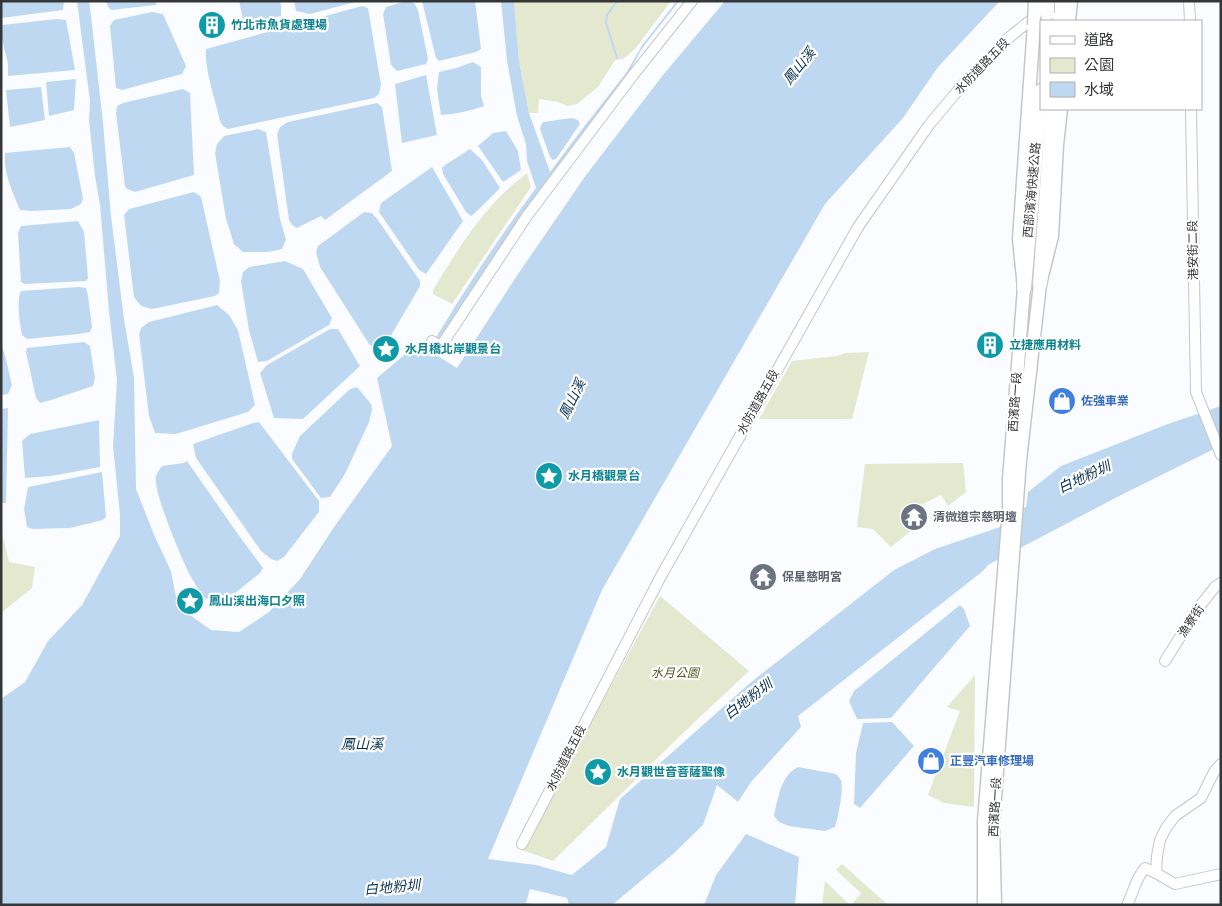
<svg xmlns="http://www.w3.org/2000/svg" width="1222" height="906" viewBox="0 0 1222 906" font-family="'Libre Baskerville','Noto Sans TC',serif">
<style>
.green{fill:#e4e8cf}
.water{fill:#bfd8f1}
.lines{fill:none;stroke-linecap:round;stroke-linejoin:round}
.stream{stroke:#bfd8f1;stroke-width:2}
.minor-casing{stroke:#c5c6c9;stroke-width:12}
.major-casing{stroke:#c5c6c9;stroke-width:15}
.highway-casing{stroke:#c5c6c9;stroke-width:16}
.minor{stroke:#fff;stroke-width:10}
.major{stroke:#fff;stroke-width:12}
.highway{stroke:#fff;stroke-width:14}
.major-bridge-casing{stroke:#c5c6c9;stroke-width:15;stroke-linecap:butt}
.highway-bridge-casing{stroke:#c5c6c9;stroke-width:16;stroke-linecap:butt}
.major-bridge{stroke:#fff;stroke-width:12}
.highway-bridge{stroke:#fff;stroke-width:14}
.labels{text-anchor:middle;stroke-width:4.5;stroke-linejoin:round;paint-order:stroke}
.culture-label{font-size:12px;font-weight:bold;fill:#0d838f;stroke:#fff;text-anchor:start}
.street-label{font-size:12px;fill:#353637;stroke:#fff}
.shop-label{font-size:12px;font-weight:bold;fill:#366cbe;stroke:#fff;text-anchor:start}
.worship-label{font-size:12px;font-weight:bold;fill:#5b616d;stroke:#fff;text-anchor:start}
.park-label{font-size:12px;font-style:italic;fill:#545925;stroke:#fff}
.water-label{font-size:14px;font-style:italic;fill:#083152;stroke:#fff}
</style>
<rect width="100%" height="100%" fill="#fafcff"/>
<g class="green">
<polygon points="514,1 671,1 635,49 623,59 615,60 598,87 577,104 567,106 558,102 539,99 538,113 529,113 519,61"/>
<path d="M527,173L531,187L452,304L433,294V290C455,254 478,216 509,188C514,183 521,178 527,173Z"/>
<polygon points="869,352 852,419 759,419 792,361 837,356 846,353"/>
<polygon points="963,463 966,492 948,506 941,495 901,515 911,531 891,547 873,529 857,527 865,464"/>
<polygon points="1,530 9,562 35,567 32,588 1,613"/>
<polygon points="660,596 749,671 684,732 553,861 522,850"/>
<polygon points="975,675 974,807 944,803 928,795 960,711 947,707"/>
<polygon points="842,864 888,905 851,905 861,893 836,870"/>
<polygon points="825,881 850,905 822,905"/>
</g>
<g class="water">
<polygon points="1,1 64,1 64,2 63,10 1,18"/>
<path d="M77,1H89L91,16L103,123L111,216L124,319L134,378L136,489L155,537L171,571L176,597L190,615L211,630L239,632L269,612L300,579L334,527L392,446L377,378L416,345L428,351C461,295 497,240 536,188L527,161L526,144L517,116L507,61L501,1H514L519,61L529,113L550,172L583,128L626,73L643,44L644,45L628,74L551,176L490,265L433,353L457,368L516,277L586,175L663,75L725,1H1000L938,67L903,118L825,204L602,590L488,859L536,865L572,875L606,847L620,799L750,683L894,570L935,549L1000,527L1005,519L1026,507L1028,492L1061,466L1165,425L1221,406V436L1212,450L1121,495L988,565L983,571L798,716L801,727L751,782L738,802L717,785L703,825L672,855L612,905H569L567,898L530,889L526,903L537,905H1V699L25,682L48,641L82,605L120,536V515L113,446L117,381L109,311L100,205L95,176L89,121L90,101Z"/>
<polygon points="106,1 157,1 156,5 111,10 108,7"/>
<polygon points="239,1 280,1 281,6 281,16 244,25"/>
<polygon points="294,1 359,1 310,14 296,11"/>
<polygon points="406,1 414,3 418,10 428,59 426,64 397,71 391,65 383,14 386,7"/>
<polygon points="422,1 475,1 481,49 476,52 439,61 436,58"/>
<path d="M362,6L368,8L381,85L379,94L374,98L228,129L223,126L220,121C216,102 204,68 206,49Z"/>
<polygon points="152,12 163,14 186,66 182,74 122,90 116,88 110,26 114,20"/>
<polygon points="57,19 66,20 75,70 8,76 8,64 1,35 2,25"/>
<path d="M473,62L481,67V96L484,106C470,111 456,114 441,115L437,89L439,72L456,68Z"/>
<polygon points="426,75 437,135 402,143 395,84"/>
<polygon points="76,79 74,110 49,116 46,82"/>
<polygon points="41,87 45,120 10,127 6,90"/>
<polygon points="183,89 190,93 194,175 135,192 127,189 125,186 116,113 117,106 123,103"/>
<polygon points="377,103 382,107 392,171 325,220 321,216 297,228 292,225 289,220 277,134 280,127 288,122"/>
<polygon points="572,118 578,120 580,124 556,159 553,160 550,157 540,129 541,125 543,122"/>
<polygon points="258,129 266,132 280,219 286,240 282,249 268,252 243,252 234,244 226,219 215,153 217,144 224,136"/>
<polygon points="506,131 518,151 521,170 503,182 478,146 493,133"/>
<path d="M70,147L74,153L83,198L81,204L71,209L32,211L20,210C13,193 3,173 5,153Z"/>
<polygon points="470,149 482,160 500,188 475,213 471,216 466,212 443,174 442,168 445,165"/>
<polygon points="432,167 463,221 426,274 419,270 379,212 381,203"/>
<polygon points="194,192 201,197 220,281 219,293 215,296 152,309 141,306 134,297 124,215 129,209"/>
<polygon points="364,212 372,213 378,220 420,281 420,286 386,344 376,349 369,344 320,267 316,252 318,246"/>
<polygon points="78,221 84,232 88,278 86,281 25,284 21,282 18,233 21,226"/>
<polygon points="285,261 303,269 332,318 329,325 267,361 258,362 249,330 241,281 243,272 249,267"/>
<path d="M79,287L86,288L88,296L92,327L90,332L79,334L27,339L22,335C20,324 16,301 21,291Z"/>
<polygon points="217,305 229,315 238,330 255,405 248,412 176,434 155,433 149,416 139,334 141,328 149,322"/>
<polygon points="330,329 338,329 360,366 303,419 274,418 260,373 267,365"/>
<polygon points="84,342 90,346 95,378 93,386 51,400 40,403 36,398 26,352 27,348"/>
<path d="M1,345C7,357 8,372 12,385L8,394L1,395Z"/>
<polygon points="357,387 371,404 372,410 369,422 345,474 330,497 321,498 292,459 292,454 300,436 350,389"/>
<polygon points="8,408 6,503 1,503 1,409"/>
<polygon points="99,420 100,467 51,476 25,478 22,441 30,434"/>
<polygon points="259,422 319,501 319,512 284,557 277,561 271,559 261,551 196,458 193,444 253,423"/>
<path d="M187,461L240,537L263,568L260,573L235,593L210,599L204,598C199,590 194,583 190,575C182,560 152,489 156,476C157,472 160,469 162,466L184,463Z"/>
<polygon points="102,472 106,517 103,520 70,528 33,529 27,527 24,509 28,487"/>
<polygon points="960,605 964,609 970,626 891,718 857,719 849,701 854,691"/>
<polygon points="892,722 914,746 860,808 854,804 856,753 863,723"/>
<path d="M798,767L836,774C837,776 840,778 841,780C844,789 838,818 835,827L825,831L789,826L779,822L774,816C778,798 781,775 798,767Z"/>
<polygon points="746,834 799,857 795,905 704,905 716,875"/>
</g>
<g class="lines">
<g class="stream">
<polyline points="642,47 678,1"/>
<polyline points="617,58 606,23 607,15 617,1"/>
</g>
<g class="minor-casing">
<g id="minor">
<polyline points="1189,1 1190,21"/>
<polyline points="1191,109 1196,392 1221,455"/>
<polyline points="432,341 441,346 527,216 634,74 692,1"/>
<polyline points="1165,661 1199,607 1215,587 1221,583"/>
<polyline points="522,844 661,576 858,227 929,125 960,88 1006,40 1037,15"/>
<polyline points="1156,873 1157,856 1160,840 1166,828 1175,816 1201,798 1214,772 1221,764"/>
<path d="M1127,905C1134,892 1135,879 1145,868L1156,873L1175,884L1221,874"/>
</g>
</g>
<g class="major-casing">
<g id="major">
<polyline points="1069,21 1071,1"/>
<polyline points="984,905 984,821 1009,510 1009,479 1024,288 1019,239 1034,25"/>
<polyline points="995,905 993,825 1020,460 1040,284 1052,236 1057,145 1061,109"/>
</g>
</g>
<g class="highway-casing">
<g id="highway">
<polyline points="1059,21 1060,1"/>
<polyline points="1040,284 1053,109"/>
<polyline points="1024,288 1041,91"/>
</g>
</g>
<use href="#minor" class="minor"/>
<use href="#major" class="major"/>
<use href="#highway" class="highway"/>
<g class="major-bridge-casing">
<polyline id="major-bridge" points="1034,25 1035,1"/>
</g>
<g class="highway-bridge-casing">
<polyline id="highway-bridge" points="1047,1 1047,13"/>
</g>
<use href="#major-bridge" class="major-bridge"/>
<use href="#highway-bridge" class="highway-bridge"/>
</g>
<defs>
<g id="building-disc" transform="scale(1.4375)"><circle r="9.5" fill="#0f9aa8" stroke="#fff"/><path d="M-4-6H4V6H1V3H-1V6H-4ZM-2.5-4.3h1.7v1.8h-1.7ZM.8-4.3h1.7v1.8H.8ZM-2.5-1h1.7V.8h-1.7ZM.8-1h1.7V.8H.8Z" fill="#fff"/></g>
<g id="sight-disc" transform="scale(1.4375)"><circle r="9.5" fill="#0f9aa8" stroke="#fff"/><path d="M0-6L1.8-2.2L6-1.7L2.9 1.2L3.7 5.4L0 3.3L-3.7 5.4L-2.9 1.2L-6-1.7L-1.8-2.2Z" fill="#fff"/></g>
<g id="shop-disc" transform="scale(1.4375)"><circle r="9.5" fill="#3f7fe0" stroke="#fff"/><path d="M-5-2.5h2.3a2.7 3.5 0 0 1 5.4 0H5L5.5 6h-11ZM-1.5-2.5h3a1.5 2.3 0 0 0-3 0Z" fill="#fff"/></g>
<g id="temple-disc" transform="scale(1.4375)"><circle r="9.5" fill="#6b7280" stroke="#fff"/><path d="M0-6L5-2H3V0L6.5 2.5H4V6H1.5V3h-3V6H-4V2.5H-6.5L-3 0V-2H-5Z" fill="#fff"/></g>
</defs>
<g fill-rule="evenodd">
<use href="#building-disc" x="212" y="25"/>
<use href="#building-disc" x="990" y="345"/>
<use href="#sight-disc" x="386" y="349"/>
<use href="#shop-disc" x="1062" y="401"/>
<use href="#sight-disc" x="549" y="476"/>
<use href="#temple-disc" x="914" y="517"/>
<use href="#temple-disc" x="763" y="577"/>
<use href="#sight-disc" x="190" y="601"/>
<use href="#shop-disc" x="931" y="761"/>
<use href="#sight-disc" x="598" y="772"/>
</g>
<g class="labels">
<g class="culture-label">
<text x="231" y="29">竹北市魚貨處理場</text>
<text x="1009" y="349">立捷應用材料</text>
<text x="405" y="353">水月橋北岸觀景台</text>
<text x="568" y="480">水月橋觀景台</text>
<text x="209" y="605">鳳山溪出海口夕照</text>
<text x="617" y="776">水月觀世音菩薩聖像</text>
</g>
<g class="street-label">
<text transform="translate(982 66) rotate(-46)" y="4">水防道路五段</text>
<text transform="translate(1032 190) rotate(-85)" y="4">西部濱海快速公路</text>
<text transform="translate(1193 250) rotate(-91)" y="4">港安街二段</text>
<text transform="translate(758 402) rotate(-61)" y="4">水防道路五段</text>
<text transform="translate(1015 402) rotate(-86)" y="4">西濱路一段</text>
<text transform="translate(1191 621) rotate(-56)" y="4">漁寮街</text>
<text transform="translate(566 758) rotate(-63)" y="4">水防道路五段</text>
<text transform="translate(995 807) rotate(-87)" y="4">西濱路一段</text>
</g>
<g class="shop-label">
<text x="1081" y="405">佐強車業</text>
<text x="950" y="765">正豐汽車修理場</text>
</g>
<g class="worship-label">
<text x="933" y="521">清微道宗慈明壇</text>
<text x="782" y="581">保星慈明宮</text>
</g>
<g class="park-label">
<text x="675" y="677">水月公園</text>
</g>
<g class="water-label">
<text transform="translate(799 66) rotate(-51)" y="5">鳳山溪</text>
<text transform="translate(572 399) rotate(-64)" y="5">鳳山溪</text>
<text transform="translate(1084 477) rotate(-25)" y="5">白地粉圳</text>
<text transform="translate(748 699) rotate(-37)" y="5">白地粉圳</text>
<text x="362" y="749">鳳山溪</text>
<text transform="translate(392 887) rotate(-5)" y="5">白地粉圳</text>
</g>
</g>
<rect width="1222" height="906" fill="none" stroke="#353637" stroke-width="5"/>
<rect x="1040" y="20" width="162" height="90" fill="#ffffff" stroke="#aeafaf"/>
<rect x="1050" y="36" width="25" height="8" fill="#ffffff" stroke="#aeafaf"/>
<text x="1084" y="45" font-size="15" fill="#353637">道路</text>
<rect x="1050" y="58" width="25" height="15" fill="#e4e8cf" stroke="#aeafaf"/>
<text x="1084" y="70" font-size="15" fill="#353637">公園</text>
<rect x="1050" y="82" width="25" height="15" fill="#bfd8f1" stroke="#aeafaf"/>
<text x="1084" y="95" font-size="15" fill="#353637">水域</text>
</svg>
